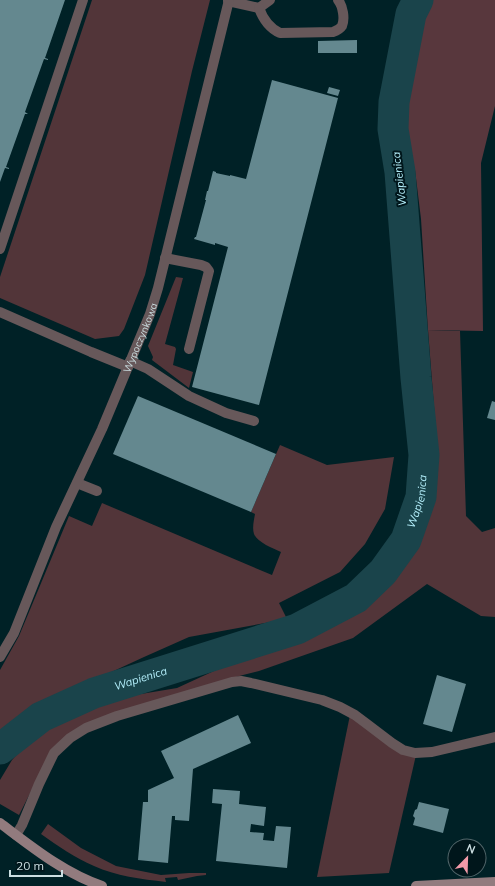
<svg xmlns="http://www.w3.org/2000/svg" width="495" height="886" viewBox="0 0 495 886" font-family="Mulish,sans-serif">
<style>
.green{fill:#523539}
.forest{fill:#58373d}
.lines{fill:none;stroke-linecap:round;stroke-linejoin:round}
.river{stroke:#1a444b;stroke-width:31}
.building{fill:#64888f}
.lane{stroke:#67585a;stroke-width:10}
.street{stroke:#67585a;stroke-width:10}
.secondary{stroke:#927b7e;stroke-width:10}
.labels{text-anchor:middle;stroke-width:4;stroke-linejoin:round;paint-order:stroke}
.street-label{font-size:10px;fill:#cbdee1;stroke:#00161b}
.water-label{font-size:11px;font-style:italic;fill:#b4effb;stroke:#00161b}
</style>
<rect width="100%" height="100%" fill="#002126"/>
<g class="green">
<polygon points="92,0 210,0 192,71 145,275 124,329 119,336 95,339 0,298 0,277"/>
<polygon points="176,277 183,278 165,344 175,347 176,349 173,365 193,372 189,388 152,360 153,357 148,346"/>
<polygon points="428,330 460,331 466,516 482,532 495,528 495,617 481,616 427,584 353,638 259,671 243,675 117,713 52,750 19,815 0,804 0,780 12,760 46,722 123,697 177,688 240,659 301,637 387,586 406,564 433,502 438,457"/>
<path d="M280,445L327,465L394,457L385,509L365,544L340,572L279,603L287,619L189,637L144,657L79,687L30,716L0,741V670L19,636L69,516L92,526L102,503L272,575L281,552C273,548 258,543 254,534C252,528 254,520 255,514L251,512Z"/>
<polygon points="350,715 416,755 389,873 317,877"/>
<path d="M48,824L81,848L116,866L161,875L189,873H206V875L197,876L178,880L177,877L165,878L166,882C141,879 116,876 94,866C75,858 58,846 41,834Z"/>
</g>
<polygon class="forest" points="427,0 495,0 495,106 481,163 483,331 428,330 421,219 415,170 400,113 416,19"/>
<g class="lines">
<path class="river" id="s1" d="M0,749L41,717L94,693L297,629L356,598L383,572L406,540L421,497L424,455L416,378L400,172L393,129L394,102L411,14L418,0"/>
</g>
<g class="building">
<polygon points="0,0 65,0 45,58 48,59 48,60 44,59 25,112 28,114 25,114 6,167 9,168 9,169 5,168 0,182"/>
<polygon points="357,40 357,53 318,53 318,41"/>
<polygon points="272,80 338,98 259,405 192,387 228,247 215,243 215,245 194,239 195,237 196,237 206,200 205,200 207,191 208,191 213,171 216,172 216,173 230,176 230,175 246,179"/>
<polygon points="329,87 340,90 338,96 327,93"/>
<polygon points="138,396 276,454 251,512 113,454"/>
<polygon points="492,401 495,402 495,420 487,418"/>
<polygon points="437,675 466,684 452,732 423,724"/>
<polygon points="238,715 251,743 193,769 189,821 175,820 175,816 172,816 168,863 138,860 143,802 148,802 148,790 174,778 161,751"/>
<polygon points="213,789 240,791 239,804 266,807 264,826 251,824 250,832 264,833 263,840 274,841 276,826 291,827 287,868 216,861 222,804 212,803"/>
<polygon points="419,802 449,809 443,833 413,825 415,818 413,816 415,810 417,809"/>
</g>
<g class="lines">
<g class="lane">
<polyline points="228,1 259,8 270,0"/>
<path d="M259,8C263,19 269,28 280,33L333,32C336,31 340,29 342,26C345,19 343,6 338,0"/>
<polyline points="0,249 83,0"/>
<polyline points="165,258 201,265 206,267 209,271 189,349"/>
<polyline points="0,312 91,352 128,367"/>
<polyline points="130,361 148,369 189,396 226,413 254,421"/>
<polyline points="77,483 97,491"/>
<polyline points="16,835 22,825 39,784 54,753 70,738 86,728 117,716 232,682 241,681 251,683 322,700 340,707 355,715 367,724 392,743 403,750 415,753 432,752 495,737"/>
</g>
<path class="street" id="s2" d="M0,657L14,633L56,527L102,429L150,314L158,288L229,0"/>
<g class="secondary">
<path d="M0,823C32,847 64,873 102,886"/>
<polyline points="416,886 495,882"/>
</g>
</g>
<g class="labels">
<g class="street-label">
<text dy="4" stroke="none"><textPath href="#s2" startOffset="349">Wypoczynkowa</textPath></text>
</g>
<g class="water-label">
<text transform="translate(399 179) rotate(-97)" y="4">Wapienica</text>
<text dy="4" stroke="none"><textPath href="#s1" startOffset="507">Wapienica</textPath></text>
<text dy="4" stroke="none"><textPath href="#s1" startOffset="159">Wapienica</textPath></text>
</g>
</g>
<g transform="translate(467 858) rotate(23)"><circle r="19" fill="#00161b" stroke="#51666a"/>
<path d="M0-3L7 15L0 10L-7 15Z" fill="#f39aa9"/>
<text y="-6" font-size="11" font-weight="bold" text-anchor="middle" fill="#cbdee1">N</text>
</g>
<path d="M10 870v6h52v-6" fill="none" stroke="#cbdee1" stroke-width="2"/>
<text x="16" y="870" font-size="12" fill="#cbdee1" stroke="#00161b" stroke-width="3" paint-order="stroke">20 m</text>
</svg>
